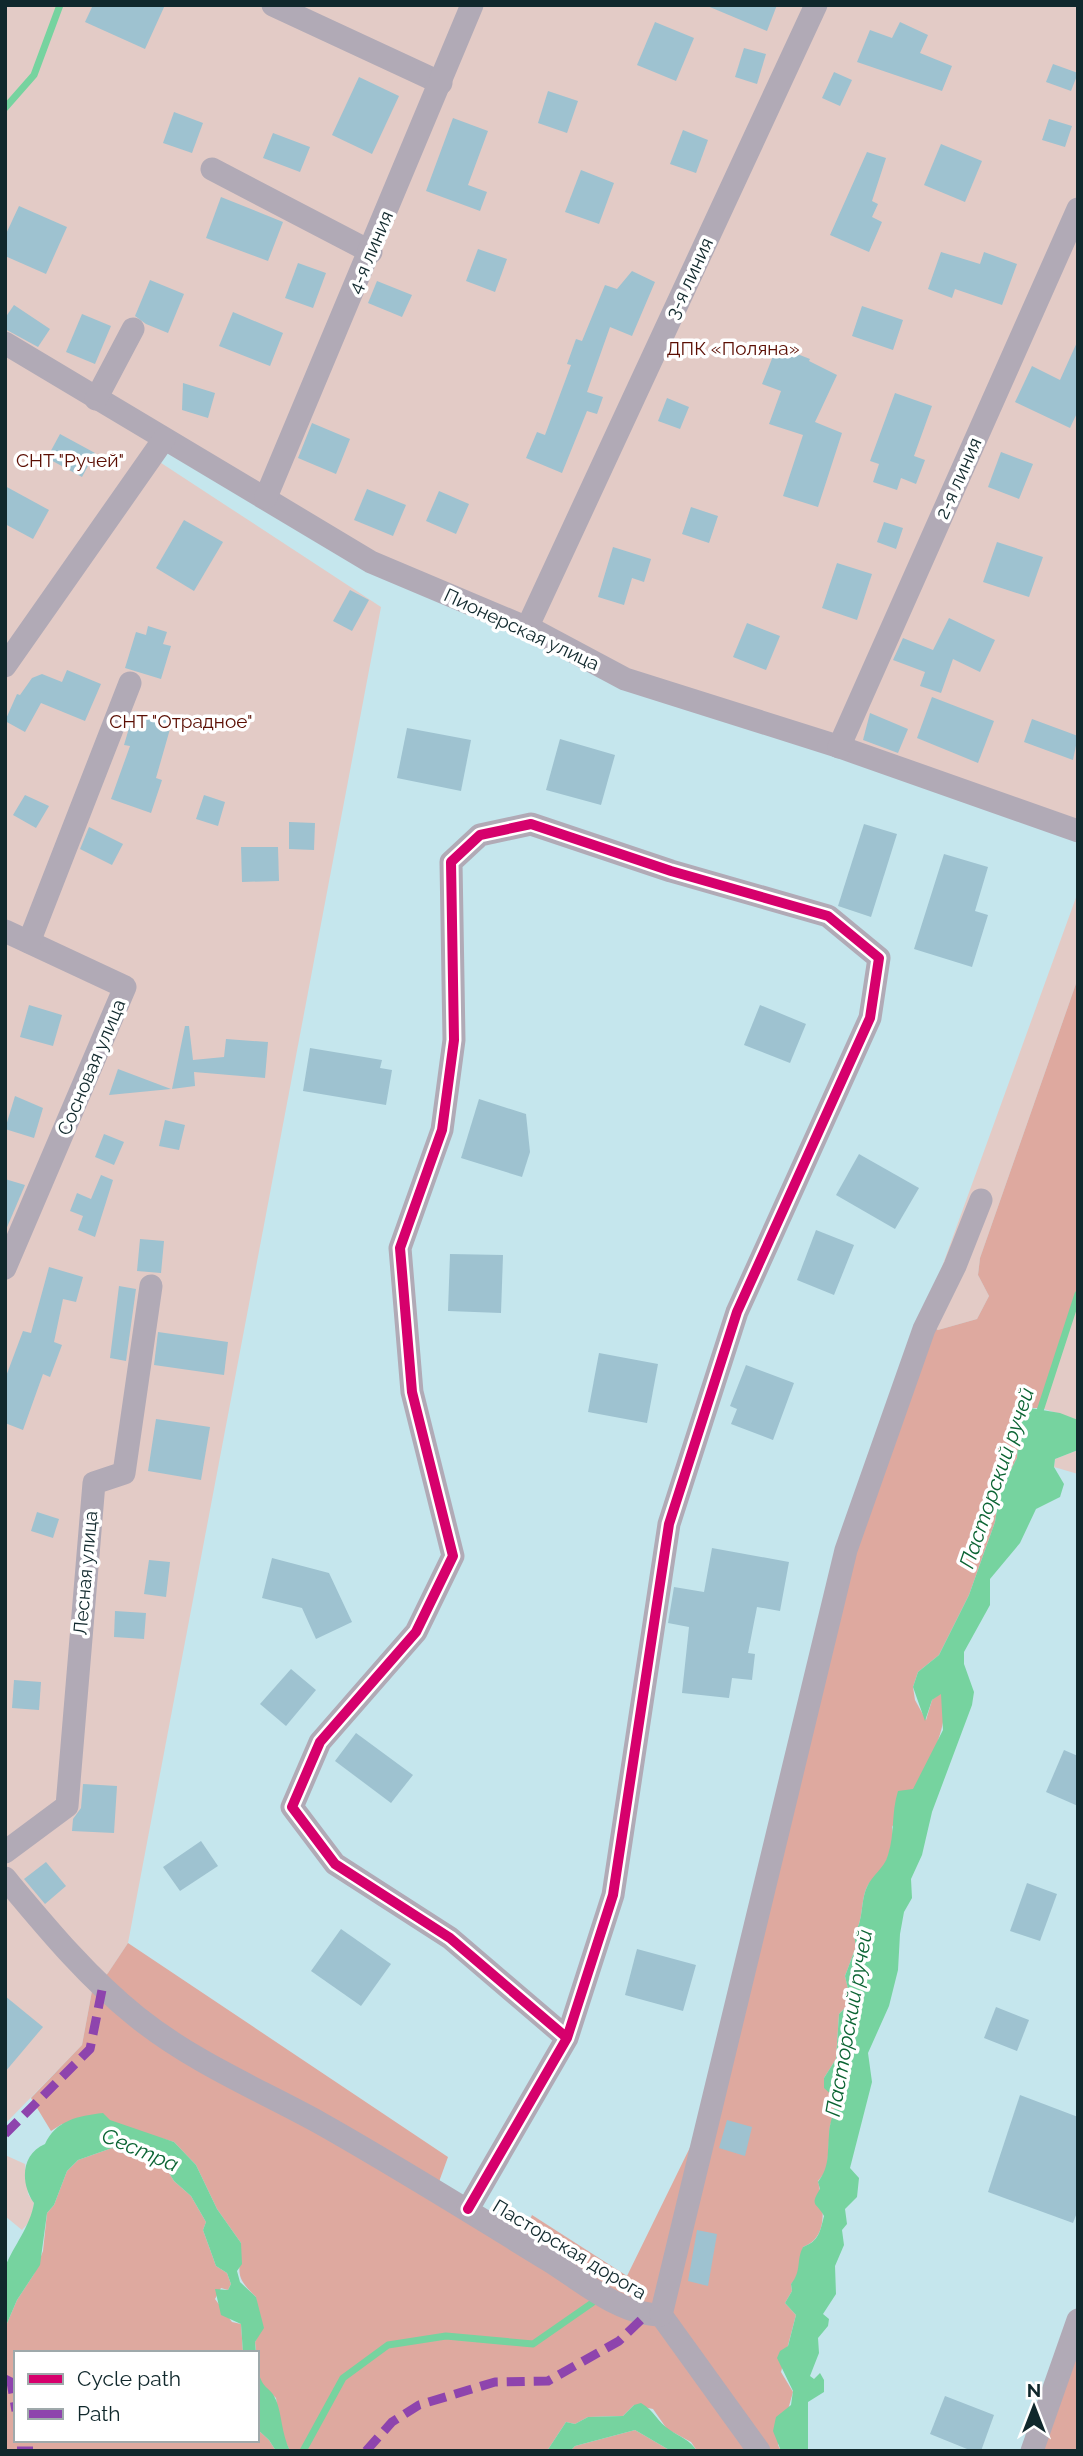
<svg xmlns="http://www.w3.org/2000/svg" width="1083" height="2456" viewBox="0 0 1083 2456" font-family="Raleway,sans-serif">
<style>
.green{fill:#e3cbc6}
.forest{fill:#dea99f}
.water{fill:#76d39f}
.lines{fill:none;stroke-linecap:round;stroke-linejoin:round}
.stream{stroke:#76d39f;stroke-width:7}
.building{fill:#9ec2d0}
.minor{stroke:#b1aab6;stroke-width:23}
.quiet{stroke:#8e44ad;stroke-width:9;stroke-dasharray:18 9;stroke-linecap:butt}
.cycleway-casing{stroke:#fff;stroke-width:15}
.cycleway{stroke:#d6006c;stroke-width:10}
.labels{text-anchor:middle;stroke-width:7;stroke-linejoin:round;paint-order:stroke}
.street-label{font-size:19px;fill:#10282c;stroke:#fff}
.park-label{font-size:19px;fill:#5b0e03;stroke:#fff}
.water-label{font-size:21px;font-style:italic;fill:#0b6433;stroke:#fff}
</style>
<rect width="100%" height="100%" fill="#c5e6ed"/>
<g class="green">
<polygon points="5,5 1078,5 1078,831 625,679 371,562 163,438 152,457 381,607 128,1943 108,1973 92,1991 82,2045 5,2124"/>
<polygon points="1078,892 1078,978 980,1258 978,1275 989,1296 977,1319 938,1330 922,1322"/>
<polygon points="1078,1294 1078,1420 1041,1408"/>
<polygon points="1078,1450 1078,1474 1054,1467 1055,1459"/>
<polygon points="5,2155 25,2164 28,2194 34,2203 31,2220 22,2230 5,2216"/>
</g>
<g class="forest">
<path d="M1078,978V1294L1041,1408H1030L1020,1424L1017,1458L1000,1491L995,1522L969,1595L939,1655L918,1672L913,1687L915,1700L926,1720L932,1700L941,1693C957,1729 909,1796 892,1827C895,1840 888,1859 882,1870C878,1876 870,1880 867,1887C860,1902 864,1921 854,1934L856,1947L845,1976L849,1993L848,2005L839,2014L836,2059L824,2078L834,2097L836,2112L830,2125L827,2170L818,2181C823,2204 830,2237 803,2247L799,2275L791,2284L792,2291L785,2303L796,2315L781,2372L793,2392L778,2445L781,2451H697L691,2442L667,2429L653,2409L634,2405L623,2416L588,2417L575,2424L566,2422L547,2451H290L281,2432L276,2398L260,2383L255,2342L258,2336L256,2297C232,2274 241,2272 241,2243L217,2209L196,2165L174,2142L154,2136L62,2124L51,2131L31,2098L82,2045L92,1991L108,1973L128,1943L448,2157L436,2190L520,2242L532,2215L627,2276L700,2127L802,1714L922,1322L938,1330L977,1319L989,1296L978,1275L980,1258Z"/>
<polygon points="112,2148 134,2158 158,2162 166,2168 174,2181 191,2196 206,2222 203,2230 216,2266 227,2273 231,2284 228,2290 221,2288 215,2299 232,2322 241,2324 243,2353 16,2353 16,2440 257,2440 257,2429 269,2440 276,2451 5,2451 5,2328 17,2300 34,2274 43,2251 47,2213 54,2205 67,2171 78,2160"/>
<polygon points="1078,2324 1078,2446 1076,2451 1032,2451"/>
<polygon points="635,2430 671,2451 570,2451 575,2446"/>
</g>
<g class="water">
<path d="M1030,1408L1060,1413L1078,1420V1450L1055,1459L1054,1467L1064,1484L1060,1497L1036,1509L1020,1543L990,1579V1605L964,1652V1664L974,1692L972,1705L932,1812L922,1855L911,1879L912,1898L904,1912L900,1934L898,1970L889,2006L868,2053L872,2082L850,2168L859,2178L857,2197L845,2209L847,2224L842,2230L844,2245L835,2266L836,2294L823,2314L829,2319L828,2326L818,2338L819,2353L810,2376L814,2379L820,2373L824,2380V2392L808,2402V2451H781L773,2431L776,2417L791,2405L793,2391L777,2358L780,2351L788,2346L796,2315L785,2303L792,2291L791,2284C802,2271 796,2260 803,2247C819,2241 820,2232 824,2216C817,2202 809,2207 820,2189L818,2182C830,2166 827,2155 829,2135C829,2121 836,2112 834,2097L824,2088V2078L836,2059L839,2014L848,2005L849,1993L845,1976L856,1947L854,1934C864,1921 860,1902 867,1887C872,1875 884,1869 888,1855C895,1834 891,1813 898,1791L913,1789L943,1730L941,1694L932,1700L925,1721L913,1687L918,1672L939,1655L969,1595L995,1522L1000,1491L1017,1458L1020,1424Z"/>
<path d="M103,2113L110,2120L174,2142L196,2165L217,2209L241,2243L242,2264L237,2271L240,2282L256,2297L264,2328L255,2342L256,2353H243L241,2324L221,2315L215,2289L228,2290L231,2284L227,2273L216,2266L203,2230L206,2222L191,2196L174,2181L166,2168L158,2162L140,2160L112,2148L78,2160L67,2171L54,2205L47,2213L40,2265L17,2300L5,2328C5,2314 1,2279 5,2267C14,2245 30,2227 34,2203C20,2183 21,2154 45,2144C56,2120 78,2116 103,2113Z"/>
<path d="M257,2366C262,2392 270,2385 276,2400C282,2414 281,2432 290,2451H276L269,2440L257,2429Z"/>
<path d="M641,2403C654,2410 658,2423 670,2430C680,2437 690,2440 697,2451H671L635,2430L575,2446L570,2451H547L566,2422L575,2424L588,2417L623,2416L634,2405Z"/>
</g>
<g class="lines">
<g class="stream">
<polyline points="5,108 34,75 60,5"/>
<polyline points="1039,1414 1078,1294"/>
<polyline points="303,2451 343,2378 388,2345 446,2336 533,2344 592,2303"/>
</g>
</g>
<g class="building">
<polygon points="93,5 165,5 145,49 85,22"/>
<polygon points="705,5 777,5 767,31"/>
<polygon points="655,22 694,38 676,81 637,65"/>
<polygon points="900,22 928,35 920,53 952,66 942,91 857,62 870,30 892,38"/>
<polygon points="744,48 766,54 757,84 735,77"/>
<polygon points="1053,64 1078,73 1071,91 1046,82"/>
<polygon points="834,72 852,80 840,106 822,98"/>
<polygon points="359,77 399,96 372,154 332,135"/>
<polygon points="548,91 578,101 567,133 538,123"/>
<polygon points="174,112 203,123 192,153 163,143"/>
<polygon points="453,118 488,131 468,185 487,192 480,211 426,191"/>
<polygon points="1049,119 1072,126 1065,147 1042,140"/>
<polygon points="683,130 708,140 696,173 670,164"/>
<polygon points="273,133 310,147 300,172 263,158"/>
<polygon points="941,144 982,161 965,202 924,185"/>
<polygon points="867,152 886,158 872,201 878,204 872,217 882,222 869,252 830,235"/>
<polygon points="581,170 614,183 599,224 565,212"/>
<polygon points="221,197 283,222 268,261 206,238"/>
<polygon points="19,206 67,227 46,274 5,256 5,236"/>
<polygon points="478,249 507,259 495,292 466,281"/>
<polygon points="941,252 980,264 984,252 1017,264 1002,305 955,289 952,298 928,289"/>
<polygon points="298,263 326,273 313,308 285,298"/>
<polygon points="632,271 655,282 632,336 610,327 587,392 603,397 597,414 587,411 562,473 526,458 537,432 545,435 571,365 567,364 576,339 582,341 605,285 617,289"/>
<polygon points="150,280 184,294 168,333 146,324 135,316"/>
<polygon points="377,281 412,295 402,317 368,303"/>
<polygon points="14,305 50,329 38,347 5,329 5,318"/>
<polygon points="862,306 903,320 893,350 852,336"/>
<polygon points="233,312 283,333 270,366 219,346"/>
<polygon points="82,314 111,326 95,364 66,352"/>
<polygon points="1078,340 1078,411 1070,428 1015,402 1032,366 1060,380"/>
<polygon points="777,346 810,359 809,361 837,375 815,422 842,433 818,507 783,496 803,435 769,424 781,391 762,384"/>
<polygon points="183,383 215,393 208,418 182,410"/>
<polygon points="895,393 932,406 914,456 925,460 916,484 901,478 897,490 873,482 879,464 870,461"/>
<polygon points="667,398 689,407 680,429 658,421"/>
<polygon points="312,423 350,439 336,474 298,458"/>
<polygon points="60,434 95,453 82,477 47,458"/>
<polygon points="1001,452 1033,464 1019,499 988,487"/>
<polygon points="5,486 49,510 33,539 5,524"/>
<polygon points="367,489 406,505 393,536 354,520"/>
<polygon points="439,491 469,504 456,534 426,521"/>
<polygon points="691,507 718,516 709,543 682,534"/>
<polygon points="184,520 223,542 194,591 156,568"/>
<polygon points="884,522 903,528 896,549 877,542"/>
<polygon points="997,542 1043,557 1029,597 983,582"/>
<polygon points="613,547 651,559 644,582 632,578 624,605 598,597"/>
<polygon points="837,563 872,574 857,620 822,608"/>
<polygon points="350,590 369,600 352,631 333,621"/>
<polygon points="949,618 995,640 980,672 953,659 941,693 920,686 925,672 893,660 903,638 933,650"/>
<polygon points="747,623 780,636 766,670 733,657"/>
<polygon points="148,626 167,632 163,644 171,646 161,679 125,668 136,632 146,635"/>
<polygon points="67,670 101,684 85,721 41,703 25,732 5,721 17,694 20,695 32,678 42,674 62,682"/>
<polygon points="932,697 994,721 978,763 917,738"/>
<polygon points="134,711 172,722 156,778 162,780 151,813 111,799 130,746 124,745"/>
<polygon points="870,713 908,729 898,753 863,740"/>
<polygon points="1032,719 1078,736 1073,760 1024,742"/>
<polygon points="407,728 471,740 461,791 397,778"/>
<polygon points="560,739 615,755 601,805 546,790"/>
<polygon points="25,795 49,806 36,828 13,815"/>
<polygon points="204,795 225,802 218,826 196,819"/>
<polygon points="289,822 315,823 314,850 289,849"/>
<polygon points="864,824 897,834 871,917 838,906"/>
<polygon points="89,827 123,844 112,865 80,849"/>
<polygon points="241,847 278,847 279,881 242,882"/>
<polygon points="944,854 988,867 975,911 988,915 972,967 914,949"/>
<polygon points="29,1005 62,1015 53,1046 20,1037"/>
<polygon points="760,1005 806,1024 790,1063 744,1045"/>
<polygon points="185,1026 189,1026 193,1060 224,1057 226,1039 268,1042 265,1078 194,1072 195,1086 172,1089"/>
<polygon points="310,1048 382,1060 380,1068 392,1070 386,1105 303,1091"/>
<polygon points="118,1069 171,1089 109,1095"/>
<polygon points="15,1096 43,1108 34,1138 5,1129"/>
<polygon points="479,1099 526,1114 530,1152 522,1177 461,1158"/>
<polygon points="165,1120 185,1125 179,1150 159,1146"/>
<polygon points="104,1134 124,1142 114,1165 95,1157"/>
<polygon points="859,1154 919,1188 895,1229 836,1195"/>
<polygon points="101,1175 113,1180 95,1237 78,1230 83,1216 70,1211 77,1193 91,1199"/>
<polygon points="5,1179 25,1185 5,1232"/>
<polygon points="816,1230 854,1245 834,1295 797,1280"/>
<polygon points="140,1239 164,1241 161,1273 137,1271"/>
<polygon points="450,1254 503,1255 501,1313 448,1311"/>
<polygon points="49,1267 83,1277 76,1302 63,1299 54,1342 62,1345 50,1377 43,1374 23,1430 5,1423 5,1379 23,1331 31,1333"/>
<polygon points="119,1286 136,1289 126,1361 110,1358"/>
<polygon points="158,1332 228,1342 224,1375 154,1365"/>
<polygon points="599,1353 658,1364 647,1423 588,1412"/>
<polygon points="746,1365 794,1383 773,1440 731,1424 737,1409 730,1406"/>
<polygon points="156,1419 210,1427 201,1480 148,1471"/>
<polygon points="37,1512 59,1519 53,1538 31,1531"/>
<polygon points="712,1548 789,1562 780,1611 757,1607 748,1653 755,1654 752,1680 732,1678 729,1698 682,1693 689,1627 668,1623 674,1587 704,1592"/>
<polygon points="272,1558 329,1573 352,1622 316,1639 302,1608 262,1598"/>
<polygon points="149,1560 170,1562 166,1597 144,1594"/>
<polygon points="115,1611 146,1613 144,1639 114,1637"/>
<polygon points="291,1669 316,1690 286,1726 260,1704"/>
<polygon points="14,1680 41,1682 39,1710 12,1708"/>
<polygon points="356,1733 413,1775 391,1803 335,1761"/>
<polygon points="1064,1750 1078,1756 1078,1806 1046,1792"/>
<polygon points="83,1784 117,1786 114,1833 72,1831 73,1819 81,1808"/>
<polygon points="201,1841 218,1866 180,1891 163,1867"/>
<polygon points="46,1862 66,1886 45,1904 24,1879"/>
<polygon points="1027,1883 1057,1894 1040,1941 1010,1931"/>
<polygon points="341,1929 391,1964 361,2006 311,1971"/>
<polygon points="637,1949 696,1965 683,2011 625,1995"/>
<polygon points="5,1996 43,2027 5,2072"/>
<polygon points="996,2007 1029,2020 1017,2051 984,2038"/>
<polygon points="1020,2095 1078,2117 1078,2210 1073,2223 988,2192"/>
<polygon points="727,2120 752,2127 745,2156 719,2148"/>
<polygon points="697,2230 717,2234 708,2286 688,2281"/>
<polygon points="945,2396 994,2415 981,2451 972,2451 930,2434"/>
</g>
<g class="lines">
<g class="minor">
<polyline points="273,5 441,83"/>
<polyline points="212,169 371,252"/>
<polyline points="5,343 371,562 537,632 625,679 837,746 1078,831"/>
<polyline points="96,399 133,329"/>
<polyline points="266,497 472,5"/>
<polyline points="527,628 816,5"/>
<polyline points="5,666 164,439"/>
<polyline points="839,747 1078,209"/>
<polyline points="5,931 125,987 5,1268"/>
<polyline points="29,942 130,683"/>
<polyline points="5,1852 67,1806 94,1483 124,1473 151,1286"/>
<path d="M5,1878C46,1927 87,1977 137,2017C193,2062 258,2089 320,2123C398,2167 473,2214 548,2260C582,2281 620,2315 661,2315L759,2451"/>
<polyline points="468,2209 567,2038 613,1895 669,1524 737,1312 870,1018 879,958 828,916 671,871 531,824 480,835 451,862 454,1040 442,1130 400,1248 412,1392 453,1556 416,1632 320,1742 292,1807 335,1864 450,1938 567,2038"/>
<polyline points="661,2315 846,1550 924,1329 955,1266 981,1200"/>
<polyline points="1032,2451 1078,2320"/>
</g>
<g class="quiet">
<polyline points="5,2134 90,2049 103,1985"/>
<polyline points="5,2379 11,2382 16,2411"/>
<polyline points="17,2451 33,2451"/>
<polyline points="366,2451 392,2422 419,2405 495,2382 548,2381 619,2341 646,2315"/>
</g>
<g class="cycleway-casing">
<polyline id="cycleway" points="468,2209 567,2038 613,1895 669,1524 737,1312 870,1018 879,958 828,916 671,871 531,824 480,835 451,862 454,1040 442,1130 400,1248 412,1392 453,1556 416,1632 320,1742 292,1807 335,1864 450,1938 567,2038"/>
</g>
<use href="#cycleway" class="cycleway"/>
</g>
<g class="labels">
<g class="street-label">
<text transform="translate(370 252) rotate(-67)" y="7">4-я линия</text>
<text transform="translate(689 278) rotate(-65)" y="7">3-я линия</text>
<text transform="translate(958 478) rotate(-66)" y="7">2-я линия</text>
<text transform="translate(522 629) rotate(25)" y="7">Пионерская улица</text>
<text transform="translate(91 1067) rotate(-67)" y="7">Сосновая улица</text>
<text transform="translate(85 1573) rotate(-85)" y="7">Лесная улица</text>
<text transform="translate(570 2249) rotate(31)" y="7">Пасторская дорога</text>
</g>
<g class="park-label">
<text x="733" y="355">ДПК «Поляна»</text>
<text x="70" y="467">СНТ "Ручей"</text>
<text x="181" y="728">СНТ "Отрадное"</text>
</g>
<g class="water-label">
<text transform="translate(997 1478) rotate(-71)" y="7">Пасторский ручей</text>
<text transform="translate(849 2023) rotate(-80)" y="7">Пасторский ручей</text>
<text transform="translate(140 2150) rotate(23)" y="7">Сестра</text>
</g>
</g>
<rect width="1083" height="2456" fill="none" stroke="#10282c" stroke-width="14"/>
<rect x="14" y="2351" width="245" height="91" fill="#ffffff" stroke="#9fa9ab" stroke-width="2"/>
<rect x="28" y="2374" width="35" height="10" fill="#d6006c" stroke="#9fa9ab" stroke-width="2"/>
<text x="77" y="2386" font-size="21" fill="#10282c">Cycle path</text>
<rect x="28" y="2409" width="35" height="10" fill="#8e44ad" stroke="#9fa9ab" stroke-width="2"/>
<text x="77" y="2421" font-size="21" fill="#10282c">Path</text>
<g transform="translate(1034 2407)" stroke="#ffffff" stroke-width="5" paint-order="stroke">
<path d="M0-5L12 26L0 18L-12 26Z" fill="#10282c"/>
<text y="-10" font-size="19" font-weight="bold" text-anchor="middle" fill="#10282c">N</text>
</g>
</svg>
